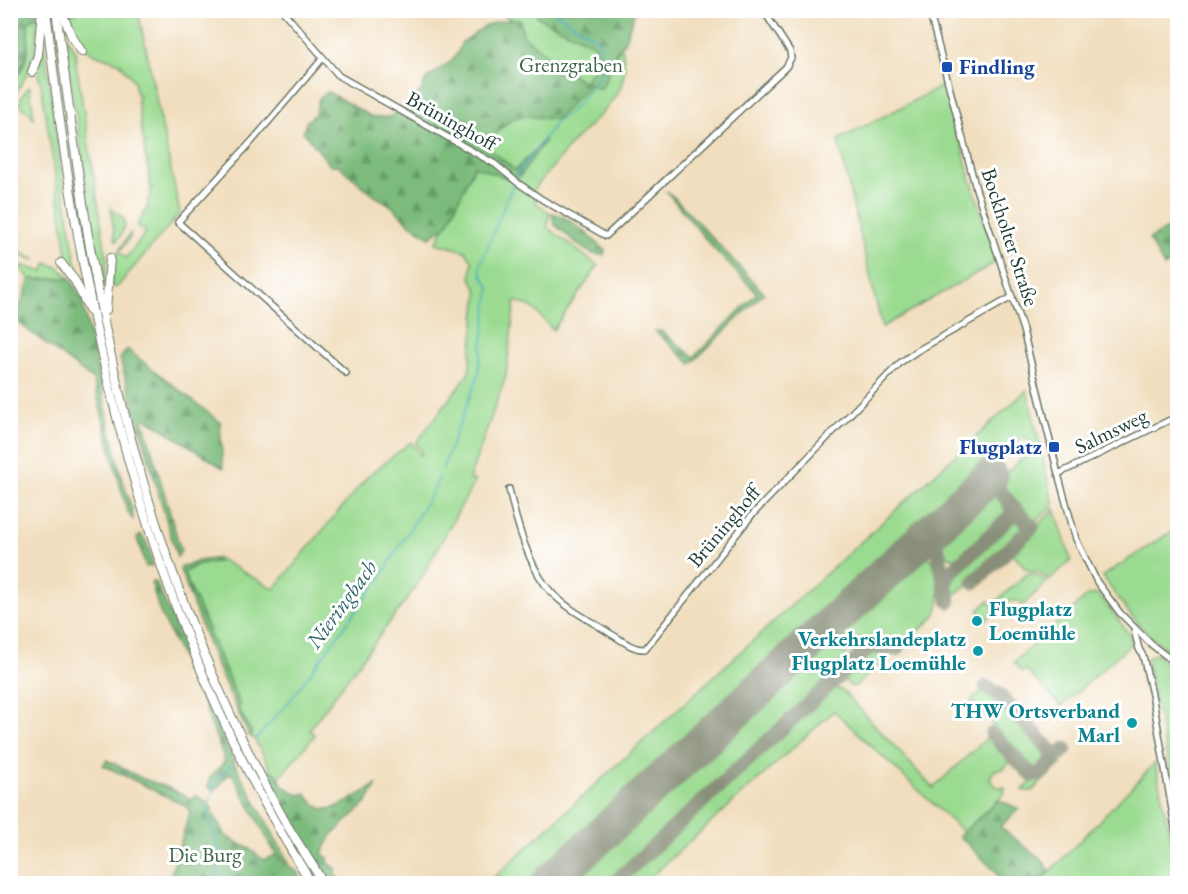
<svg xmlns="http://www.w3.org/2000/svg" width="1188" height="894" viewBox="0 0 1188 894" font-family="'EB Garamond',serif">
<style>
.green{fill:#9bdb91;stroke:#5d8c62;stroke-width:1.5}
.forest{fill:url(#forest-firs);stroke:#4e7c58;stroke-width:1.5}
.lines{fill:none;stroke-linecap:round;stroke-linejoin:round}
.stream{stroke:#40a8c0;stroke-width:1.5}
.taxiway{stroke:#888e79;stroke-width:15}
.runway{stroke:#888e79;stroke-width:36}
.minor-casing{stroke:#687564;stroke-width:8}
.highway-casing{stroke:#687564;stroke-width:10}
.minor{stroke:#fff;stroke-width:5}
.highway{stroke:#fff;stroke-width:8}
.transit-dot{fill:#1a4fb4;stroke:#fff;stroke-width:2}
.culture-dot{fill:#0f9aa8;stroke:#fff;stroke-width:2}
.labels{text-anchor:middle;stroke-width:6;stroke-linejoin:round;paint-order:stroke}
.park-label{font-size:21px;fill:#3e644b;stroke:#fff}
.transit-label{font-size:21px;font-weight:bold;fill:#164399;stroke:#fff;text-anchor:start}
.street-label{font-size:21px;fill:#1f3d34;stroke:#fff}
.culture-label{font-size:21px;font-weight:bold;fill:#0d838f;stroke:#fff;text-anchor:end}
.water-label{font-size:22px;font-style:italic;fill:#2b6265;stroke:#fff}
</style>
<defs>
<pattern id="forest-firs" width="22" height="20" patternUnits="userSpaceOnUse" patternTransform="scale(1.5)"><rect width="22" height="20" fill="#7cbb7b"/><path d="M5 1l3.5 6h-7zM16 11l3.5 6h-7z" fill="#659966"/></pattern>
</defs>
<rect width="100%" height="100%" fill="#fff"/>
<filter id="ink" filterUnits="userSpaceOnUse"><feTurbulence type="fractalNoise" baseFrequency=".0167" numOctaves="2"/><feDisplacementMap in="SourceGraphic" scale="12" xChannelSelector="R" yChannelSelector="G"/><feConvolveMatrix kernelMatrix="1 2 1 2 8 2 1 2 1" color-interpolation-filters="sRGB"/></filter>
<filter id="wash" filterUnits="userSpaceOnUse"><feTurbulence type="fractalNoise" baseFrequency=".008" numOctaves="4" result="noise"/><feDisplacementMap in="SourceGraphic" scale="24" xChannelSelector="R" yChannelSelector="G"/><feGaussianBlur stdDeviation="1.35" result="paint"/><feColorMatrix in="noise" values="0 0 0 0 0 0 0 0 0 0 0 0 0 0 0 0 0 1.4 0 .05"/><feComposite in="paint" operator="in"/></filter>
<g filter="url(#wash)">
<rect width="100%" height="100%" fill="#f1debe"/>
<g class="green">
<path d="M505,10L596,11L629,31L622,46L625,70L620,89L606,109L573,142L531,193L537,197L535,202L550,213L547,227L598,266L553,330L532,307L515,301L506,376L469,479L475,481L416,587L309,730L315,735L277,780L253,737L252,738C226,681 202,624 181,566L218,558L274,589L368,476L411,442L421,455L422,451L416,443L469,373L478,292L471,278L472,260L465,251L436,243L477,162L484,157L511,104L519,25L502,14Z"/>
<polygon points="82,11 138,11 180,213 117,287 111,287 115,257 130,233 131,236 119,252 126,258 146,232 137,225 148,206 148,199 151,195 150,189 153,187 150,185 147,164 148,161 146,160 144,145 147,143 143,141 137,97 140,95 136,93 134,81 120,63 92,53 81,44 66,15"/>
<path d="M37,15C39,50 31,72 11,100C10,78 15,83 24,65C30,52 28,37 28,23Z"/>
<polygon points="64,32 76,53 76,62 107,261 103,288 91,219"/>
<polygon points="43,45 44,45 64,189 79,281 70,269 65,253 67,253 40,78 38,77"/>
<polygon points="946,84 969,174 998,261 882,327 838,140"/>
<path d="M28,87H30L34,119C27,104 10,111 28,87Z"/>
<path d="M111,207L112,211C128,217 128,225 117,241L115,240Z"/>
<path d="M10,221C14,244 14,251 36,260L21,256L18,264L43,272L47,263L58,267L70,278L30,279L11,257Z"/>
<polygon points="1027,390 1054,506 1033,523 996,483 1034,447 1024,436 535,883 488,883"/>
<path d="M986,493L996,494C1003,500 1010,506 1007,516L964,556C948,565 941,549 942,534Z"/>
<polygon points="1055,509 1071,560 1049,580 1039,572 1027,570 1011,551"/>
<polygon points="1015,518 1019,518 1027,526 1027,530 954,596 951,581 953,575"/>
<path d="M1177,528V656C1146,638 1122,606 1103,576Z"/>
<path d="M921,555C933,556 934,564 936,574C939,587 942,603 935,615C930,623 907,640 898,643C889,646 856,646 848,641C842,637 840,632 841,625L916,557Z"/>
<path d="M1027,574H1035L1047,582L1023,605C1014,599 1008,600 1001,607L994,604L999,608L986,620L978,610L988,601L993,604Z"/>
<polygon points="1096,594 1101,597 1129,634 1132,643 1061,706 1025,669 1022,672 1014,662 1087,596"/>
<path d="M821,647C834,648 852,647 845,666L609,883H560L816,648Z"/>
<polygon points="871,651 891,652 891,654 856,686 850,686 845,681 846,674"/>
<polygon points="1155,654 1177,669 1177,803 1147,663 1148,657"/>
<path d="M833,687L843,691L933,788L989,736L1009,756V763L1003,769L995,770C986,779 992,789 1005,787L1004,794L963,832L834,711L644,883L617,884Z"/>
<polygon points="982,691 994,696 1048,755 1049,761 1039,770 1035,772 1031,770 994,731 995,727 971,701"/>
<polygon points="1059,762 1062,763 1032,791 1024,791 1023,790 1034,779 1040,778"/>
<polygon points="1155,763 1177,871 1177,883 1038,884"/>
</g>
<g class="forest">
<path d="M11,11H37V15L28,23C28,53 28,59 11,85V26L14,23H11Z"/>
<path d="M533,11H635L625,40L609,66L607,78L601,89L589,85L556,120C513,113 513,113 486,146L515,170L545,140L516,182L474,166L448,224L430,237L411,225L389,204L373,195L338,165H330L303,131L307,121L315,114L319,98L328,92L372,117H390L421,91L427,78L449,63L457,54L462,42C469,39 472,36 478,31C489,21 505,20 520,19L523,35L563,69L584,82L597,62L595,45L539,18Z"/>
<polygon points="666,191 674,197 764,293 691,364 655,331 661,331 694,357 757,293 713,248"/>
<path d="M552,213C572,218 589,236 605,250L604,255L592,254L581,247L554,224Z"/>
<polygon points="1177,223 1177,259 1164,267 1149,239"/>
<polygon points="70,278 82,300 108,418 121,474 132,509 133,520 128,512 122,493 93,380 15,320 30,279"/>
<polygon points="127,349 220,422 223,468 146,418 143,420 181,551 177,557 120,359"/>
<path d="M141,535C149,543 151,556 152,566L146,567L137,538Z"/>
<polygon points="213,559 218,562 199,564 184,573 240,705 238,708 252,733 249,736 213,657 180,570 198,561"/>
<path d="M151,582H156L232,759L289,863L275,853L232,773C223,776 222,786 214,791L208,787L209,779L225,761L203,703L159,610Z"/>
<polygon points="107,760 143,779 172,789 193,800 195,795 211,805 213,814 227,837 248,848 264,860 275,855 297,872 304,883 292,883 289,879 286,884 168,883 190,812 184,805 103,765"/>
<path d="M265,770L276,773L283,786L299,795L305,793C319,813 328,813 349,801C358,795 368,790 377,784L367,802L332,835L322,854L328,858L329,864L336,868V876L342,880L343,883H332L306,844Z"/>
<polygon points="999,800 1019,809 1000,827 1043,861 1050,871 1038,883 1003,883 996,872 959,836"/>
</g>
<g class="lines">
<g class="stream">
<polyline points="516,176 556,122 574,108 592,87 602,69 599,40 551,10"/>
<polyline points="442,469 478,376 490,288 481,273 480,266 513,184"/>
<polyline points="255,740 289,702 381,577 434,489 439,477"/>
<polyline points="212,884 222,862 209,817 208,804 217,780 232,764"/>
</g>
<g class="taxiway">
<polyline points="938,525 935,536 949,601"/>
<polyline points="915,547 920,543 929,542 938,550"/>
<polyline points="974,582 1032,527 1010,504"/>
<path d="M945,585L949,574L1012,515C1013,502 998,486 986,485L976,491"/>
<polyline points="833,623 828,633 834,643 874,647"/>
<polyline points="807,646 815,643 839,645"/>
<polyline points="986,687 998,694 1054,754 1060,754 1065,749"/>
<polyline points="992,734 1032,775 1038,775 1052,762 1053,753"/>
<polyline points="613,884 868,649 874,647 897,649"/>
</g>
<polyline class="runway" points="548,884 990,477"/>
</g>
</g>
<g filter="url(#ink)">
<g class="lines">
<g class="minor-casing">
<g id="minor">
<polyline points="282,10 339,76 495,164 518,183 543,200 606,236 786,67 791,58 790,51 763,10"/>
<polyline points="929,10 976,189 1023,330 1058,474 1076,539 1097,582 1120,613 1152,645 1178,665"/>
<polyline points="323,58 253,140 178,222 346,373"/>
<polyline points="1058,474 1178,416"/>
<path d="M509,489C516,521 528,567 551,592C566,608 589,620 608,632C619,638 632,650 645,649L752,515L901,362L917,351L1012,297"/>
<polyline points="1134,630 1139,649 1143,656 1153,699 1178,845"/>
</g>
</g>
<g class="highway-casing">
<g id="highway">
<path d="M46,10C80,316 145,620 312,884"/>
<path d="M56,10C77,171 98,333 145,488C180,604 227,719 287,825C299,845 312,864 324,884"/>
<polyline points="61,10 72,37 82,52"/>
<polyline points="32,72 38,55 42,10"/>
<polyline points="61,263 75,281 90,311"/>
<polyline points="106,310 110,258"/>
</g>
</g>
<use href="#minor" class="minor"/>
<use href="#highway" class="highway"/>
</g>
</g>
<g class="transit-dot">
<rect x="941" y="61" width="12" height="12" rx="3"/>
<rect x="1048" y="441" width="12" height="12" rx="3"/>
</g>
<g class="culture-dot">
<circle cx="977" cy="621" r="6"/>
<circle cx="978" cy="651" r="6"/>
<circle cx="1132" cy="723" r="6"/>
</g>
<g class="labels">
<g class="park-label">
<text x="571" y="72">Grenzgraben</text>
<text x="205" y="862">Die Burg</text>
</g>
<g class="transit-label">
<text x="959" y="74">Findling</text>
<text x="1042" y="454" text-anchor="end">Flugplatz</text>
</g>
<g class="street-label">
<text transform="translate(452 121) rotate(29)" y="7">Brüninghoff</text>
<text transform="translate(1010 237) rotate(72)" y="7">Bockholter Straße</text>
<text transform="translate(1111 431) rotate(-26)" y="7">Salmsweg</text>
<text transform="translate(724 526) rotate(-50)" y="7">Brüninghoff</text>
</g>
<g class="culture-label">
<text x="989" y="616" text-anchor="start">Flugplatz<tspan x="989" dy="24">Loemühle</tspan></text>
<text x="966" y="646">Verkehrslandeplatz<tspan x="966" dy="24">Flugplatz Loemühle</tspan></text>
<text x="1120" y="718">THW Ortsverband<tspan x="1120" dy="24">Marl</tspan></text>
</g>
<g class="water-label">
<text transform="translate(341 604) rotate(-54)" y="8">Nieringbach</text>
</g>
</g>
<rect width="1188" height="894" fill="none" stroke="#fff" stroke-width="36"/>
</svg>
